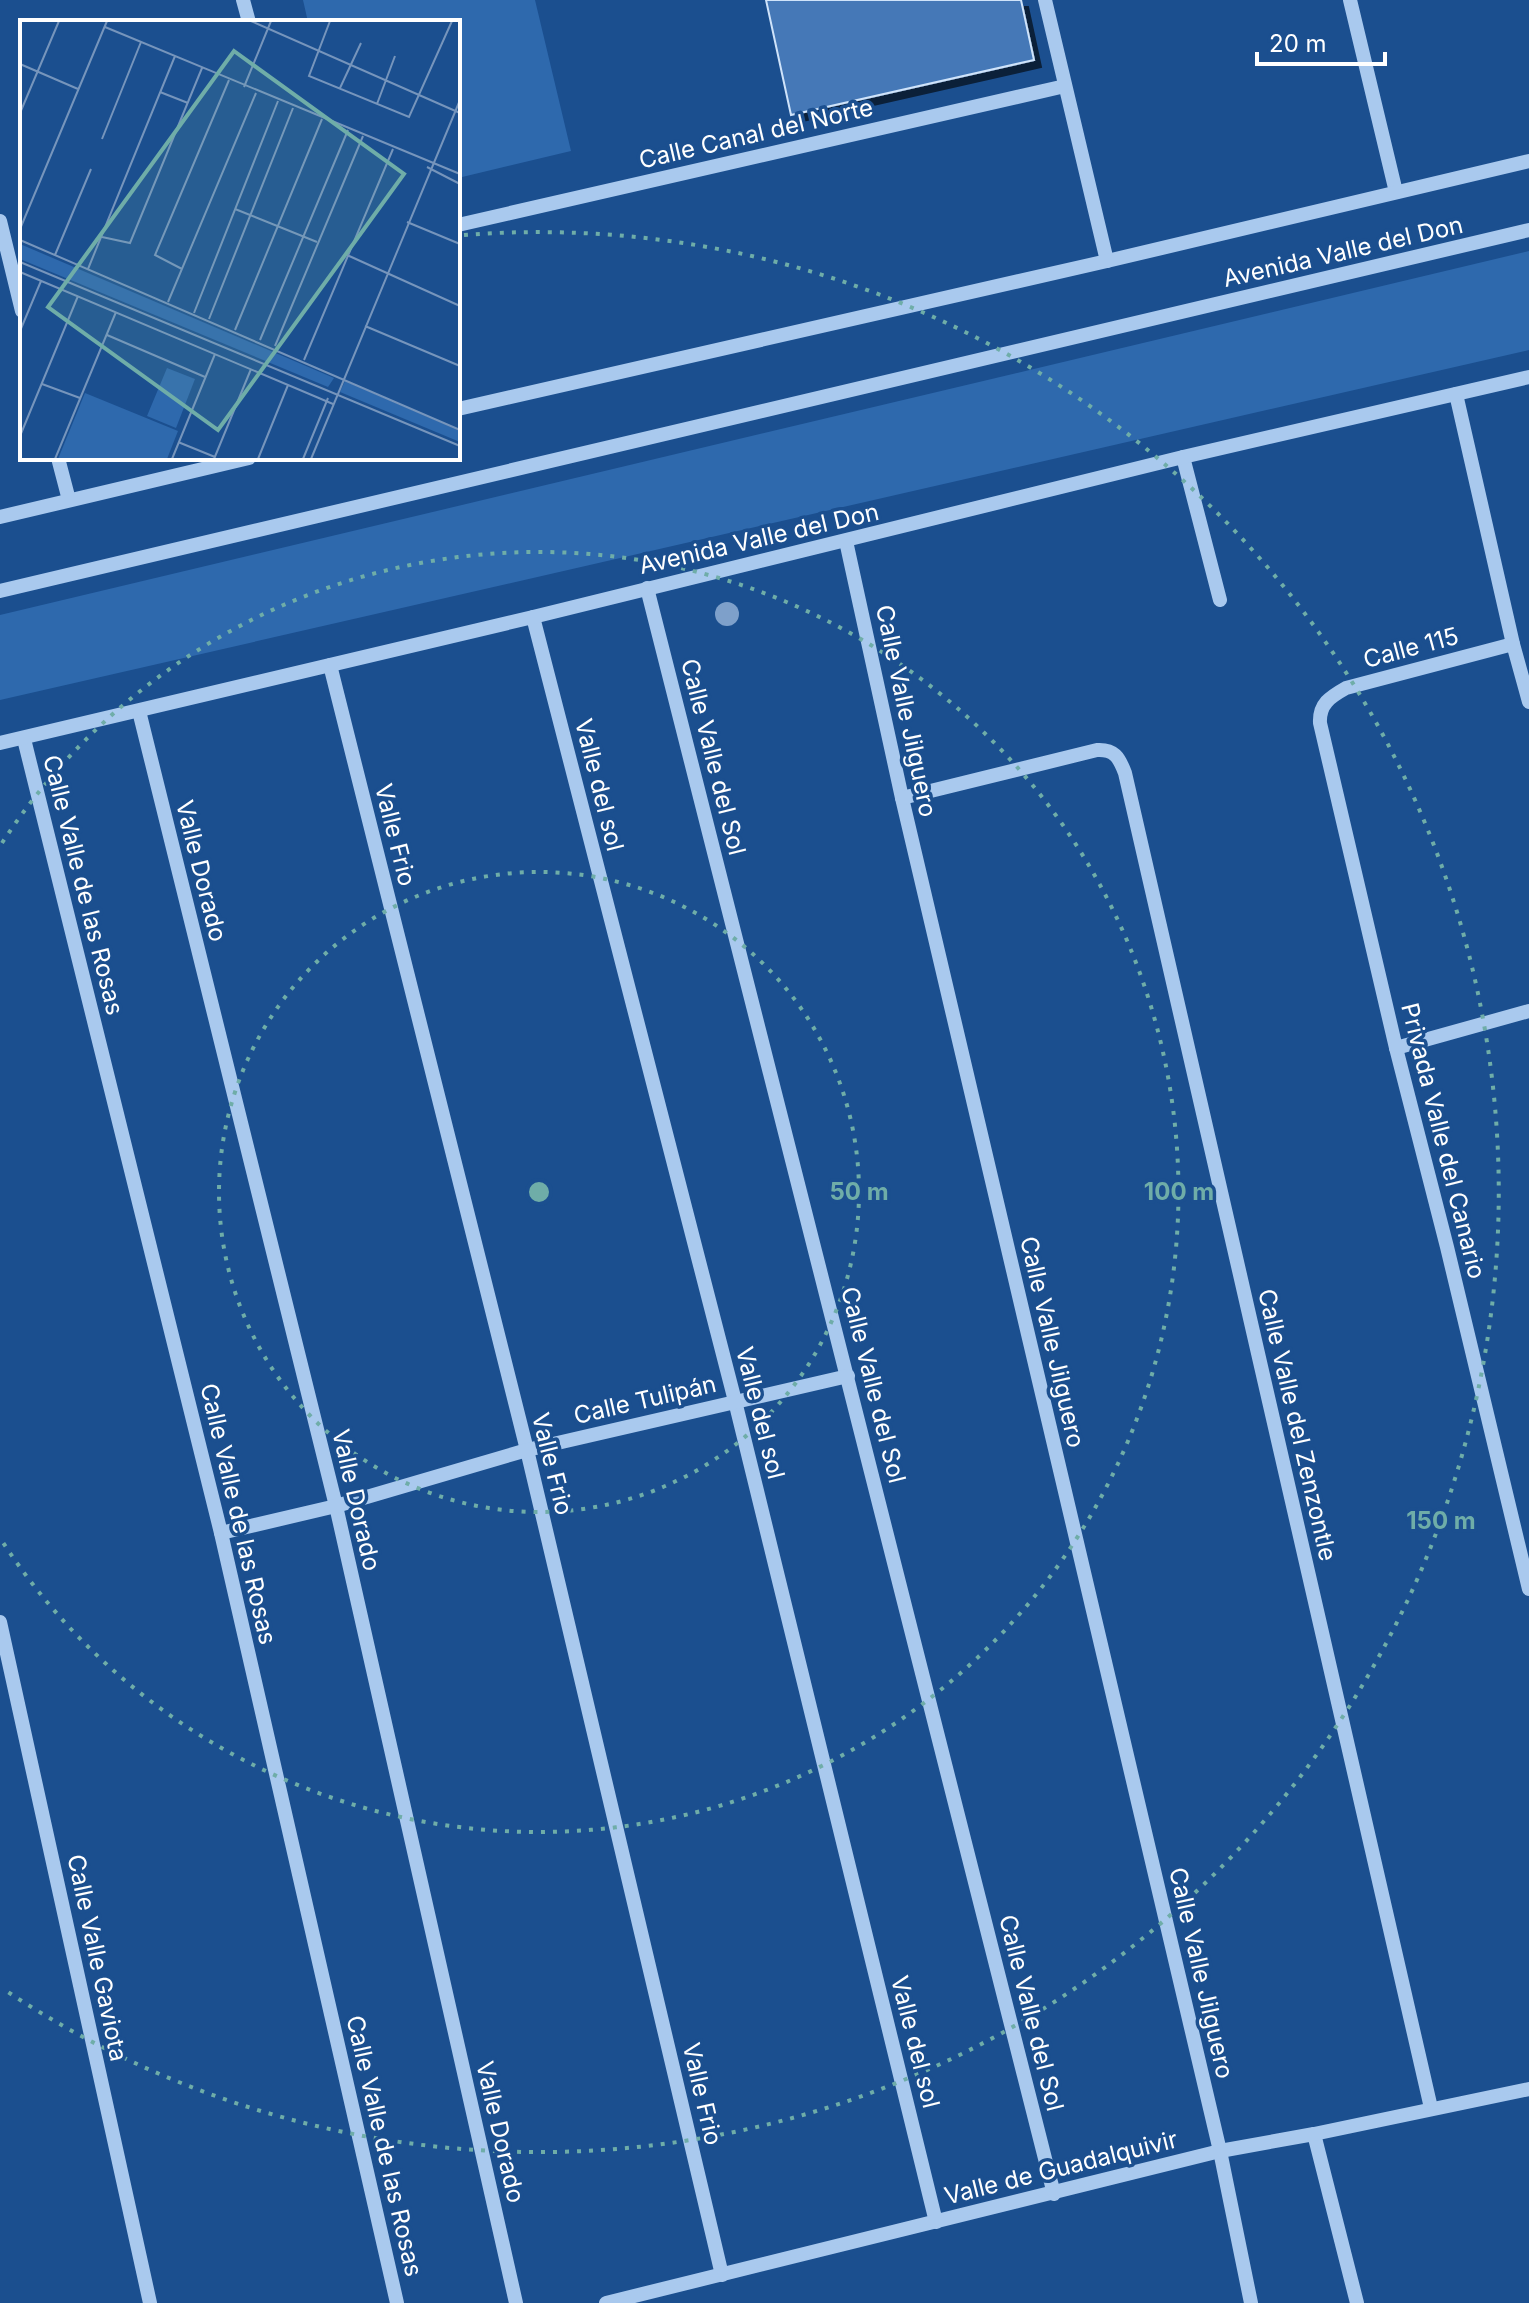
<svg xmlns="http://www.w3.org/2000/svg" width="1529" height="2303" viewBox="0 0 1529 2303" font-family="Inter,sans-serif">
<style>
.green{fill:#2e69ad}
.building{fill:#4478b7;stroke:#cfe3fa;stroke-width:2;filter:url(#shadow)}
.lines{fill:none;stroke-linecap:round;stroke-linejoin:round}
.minor{stroke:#a9c9ee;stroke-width:14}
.tree{fill:#7ea0ca}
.ring{fill:none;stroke:#6fada8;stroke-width:4;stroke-dasharray:4 8}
.labels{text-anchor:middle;stroke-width:7;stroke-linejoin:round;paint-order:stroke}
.street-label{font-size:24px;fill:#fff;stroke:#1b4f8f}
.inset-road{fill:none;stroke:#7695bc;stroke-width:2}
.view{fill:#6fada8;fill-opacity:0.15;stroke:#6fada8;stroke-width:4}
.inset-edge{fill:none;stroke:#fff;stroke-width:4}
.centre{fill:#6fada8;stroke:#1b4f8f;stroke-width:4}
.ring-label{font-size:24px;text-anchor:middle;font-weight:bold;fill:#6fada8;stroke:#1b4f8f;stroke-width:7;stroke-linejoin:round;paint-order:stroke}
</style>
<defs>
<filter id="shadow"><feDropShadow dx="7" dy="7" stdDeviation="0" flood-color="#0009"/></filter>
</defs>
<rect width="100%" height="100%" fill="#1b4f8f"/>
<g class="green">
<polygon points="303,0 535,0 571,151 458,178 458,22 308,22"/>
<polygon points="1529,251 1529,350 0,700 0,615"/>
</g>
<polygon class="building" points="766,0 1021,0 1034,60 791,115"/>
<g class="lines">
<g class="minor">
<polyline points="243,0 249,22"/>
<polyline points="1045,0 1107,261"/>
<polyline points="1350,0 1396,192"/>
<polyline points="0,221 22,311"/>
<polyline points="458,225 1065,86"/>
<polyline points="1456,394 1513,644 1529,702"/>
<polyline points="458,409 1107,261 1529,161"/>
<polyline points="1183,457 1220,600"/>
<polyline points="58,458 69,500"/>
<polyline points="0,517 249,458"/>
<polyline points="846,541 902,798 1220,2151 1251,2303"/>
<polyline points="647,588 1054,2194"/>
<polyline points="0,591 1529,230"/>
<polyline points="533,617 735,1401 936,2222"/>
<path d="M1513,644L1346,688C1330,697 1319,704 1320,723L1396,1048L1447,1247L1529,1589"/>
<polyline points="330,665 527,1450 722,2275"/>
<polyline points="139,711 336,1506 516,2303"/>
<polyline points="24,739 221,1533 397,2303"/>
<polyline points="0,743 533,617 1183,457 1529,377"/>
<path d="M902,798L1097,750C1114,749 1119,757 1125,773L1431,2108"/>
<polyline points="1396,1048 1529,1011"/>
<polyline points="221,1533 336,1506 527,1450 848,1376"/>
<polyline points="0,1622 150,2303"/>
<polyline points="1314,2134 1357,2303"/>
<polyline points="606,2303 1220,2151 1314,2134 1529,2089"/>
</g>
</g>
<circle class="tree" cx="727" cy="614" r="12"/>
<g class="ring">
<circle cx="539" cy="1192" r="320"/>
<path d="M2 843A640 640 0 1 1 2 1541"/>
<path d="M464 235A960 960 0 1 1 2 1988"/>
</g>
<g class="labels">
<g class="street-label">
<text transform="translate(756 134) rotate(-13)" y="8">Calle Canal del Norte</text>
<text transform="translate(1343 252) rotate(-13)" y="8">Avenida Valle del Don</text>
<text transform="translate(759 539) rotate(-13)" y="8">Avenida Valle del Don</text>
<text transform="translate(1411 648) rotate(-15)" y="8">Calle 115</text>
<text transform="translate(906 711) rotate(78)" y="8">Calle Valle Jilguero</text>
<text transform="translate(713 757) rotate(76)" y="8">Calle Valle del Sol</text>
<text transform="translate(599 785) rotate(76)" y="8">Valle del sol</text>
<text transform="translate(395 835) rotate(76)" y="8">Valle Frio</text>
<text transform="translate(201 871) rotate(76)" y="8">Valle Dorado</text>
<text transform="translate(83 885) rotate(76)" y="8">Calle Valle de las Rosas</text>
<text transform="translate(1443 1141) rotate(76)" y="8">Privada Valle del Canario</text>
<text transform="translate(1052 1342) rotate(77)" y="8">Calle Valle Jilguero</text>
<text transform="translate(873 1385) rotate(76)" y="8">Calle Valle del Sol</text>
<text transform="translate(645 1400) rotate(-13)" y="8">Calle Tulipán</text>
<text transform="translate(760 1413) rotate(76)" y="8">Valle del sol</text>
<text transform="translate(1297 1425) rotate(77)" y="8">Calle Valle del Zenzontle</text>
<text transform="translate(552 1464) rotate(76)" y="8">Valle Frio</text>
<text transform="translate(356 1500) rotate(77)" y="8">Valle Dorado</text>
<text transform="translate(238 1514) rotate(77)" y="8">Calle Valle de las Rosas</text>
<text transform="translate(97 1958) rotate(78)" y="8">Calle Valle Gaviota</text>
<text transform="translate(1201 1973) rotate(77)" y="8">Calle Valle Jilguero</text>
<text transform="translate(1031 2013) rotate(76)" y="8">Calle Valle del Sol</text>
<text transform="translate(915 2042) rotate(76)" y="8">Valle del sol</text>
<text transform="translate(702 2094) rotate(77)" y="8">Valle Frio</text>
<text transform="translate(500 2132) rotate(77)" y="8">Valle Dorado</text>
<text transform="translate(384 2146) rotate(77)" y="8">Calle Valle de las Rosas</text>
<text transform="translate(1061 2168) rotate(-14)" y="8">Valle de Guadalquivir</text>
</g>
</g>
<g transform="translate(20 20)">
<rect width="440" height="440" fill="#1b4f8f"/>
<path d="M0,224L314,358L308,367L0,239ZM147,348L175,359L156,408L127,396ZM325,361L440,411V422L320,372ZM65,373L158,411L147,439H38Z" fill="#2e69ad"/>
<path class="inset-road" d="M231,1L440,93M310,1L289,56L389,97L432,1M85,7L440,154M0,44L58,69M224,67L251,1M320,68L341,23M140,72L168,83M357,84L375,36M0,93L39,1M82,119L121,22M407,147L440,164M215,189L297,222M387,202L440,224M0,209L87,1M82,217L110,223L182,48M0,220L440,410M35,235L71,149M327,235L440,286M0,242L440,426M68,249L155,36M162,249L135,235L209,60M0,252L313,384M148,282L236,73M174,293L258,81M189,299L273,88M345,306L440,346M215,310L302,99M0,311L21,261M87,315L185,357M240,320L328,110M255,326L343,116M284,340L373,129M22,364L60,378M0,416L58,276M158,422L195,437M35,439L96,292M152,439L195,334M194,439L231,349M238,439L268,365M283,439L308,378M291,439L440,80"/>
<path class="view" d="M214,31L384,154L198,410L28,287Z"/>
<rect width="440" height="440" class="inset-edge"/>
</g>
<circle cx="539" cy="1192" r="12" class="centre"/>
<g class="ring-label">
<text x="859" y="1200">50 m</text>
<text x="1179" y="1200">100 m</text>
<text x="1441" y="1529">150 m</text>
</g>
<path d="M1257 52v12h128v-12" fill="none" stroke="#ffffff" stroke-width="4"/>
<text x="1269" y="52" font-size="24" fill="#ffffff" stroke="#1b4f8f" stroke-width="6" paint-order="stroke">20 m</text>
</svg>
